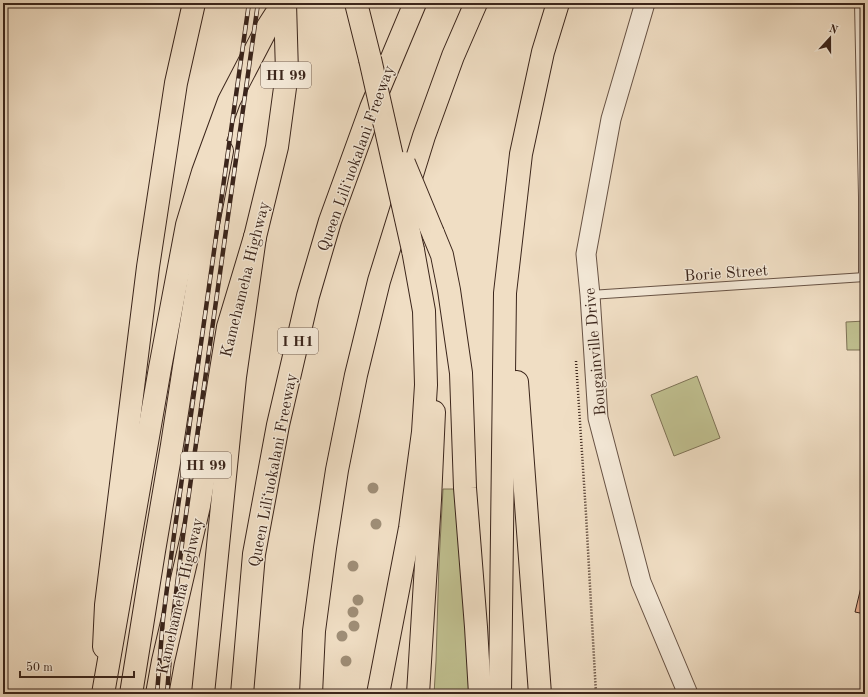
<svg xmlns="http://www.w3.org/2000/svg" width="868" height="697" viewBox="0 0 868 697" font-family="'Old Standard TT',serif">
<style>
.green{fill:#c0c090;stroke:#7e7256}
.building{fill:#e9b092;stroke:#3b251b}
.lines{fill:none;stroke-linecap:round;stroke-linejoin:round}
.service-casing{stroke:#685345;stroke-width:10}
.tertiary-casing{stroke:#685345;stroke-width:21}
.primary-casing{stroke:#3b251b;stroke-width:24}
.motorway-casing{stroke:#3b251b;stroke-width:24}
.path{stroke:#3b251b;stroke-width:2.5;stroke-dasharray:1 2;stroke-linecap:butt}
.service{stroke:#f5ead9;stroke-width:8}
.tertiary{stroke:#f5ead9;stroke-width:19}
.primary{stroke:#f0dec4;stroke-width:22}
.motorway{stroke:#f0dec4;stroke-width:22}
.rail-casing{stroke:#3b251b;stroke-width:4.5}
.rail{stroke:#f5ead9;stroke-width:3;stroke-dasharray:9;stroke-linecap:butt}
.primary-bridge-casing{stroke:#3b251b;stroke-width:24;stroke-linecap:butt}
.primary-bridge{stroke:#f0dec4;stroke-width:22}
.tree{fill:#9f8e77}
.labels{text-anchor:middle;stroke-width:3;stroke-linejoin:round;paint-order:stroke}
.shield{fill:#f5ead9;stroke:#736054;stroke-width:1}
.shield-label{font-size:15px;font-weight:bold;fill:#3b251b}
.street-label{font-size:16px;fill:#3b251b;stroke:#f5ead9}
</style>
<rect width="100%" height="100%" fill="#f0dec4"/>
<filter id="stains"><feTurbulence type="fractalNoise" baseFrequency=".005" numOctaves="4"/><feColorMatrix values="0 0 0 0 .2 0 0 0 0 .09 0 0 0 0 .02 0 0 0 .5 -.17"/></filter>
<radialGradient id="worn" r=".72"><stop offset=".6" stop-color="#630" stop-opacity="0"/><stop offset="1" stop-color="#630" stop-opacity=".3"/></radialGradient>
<g class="green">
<polygon points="865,321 865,350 847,350 846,322"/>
<polygon points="697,376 720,438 674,456 651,395"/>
<polygon points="443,489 457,489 470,694 434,694 436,661 439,563"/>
</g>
<polygon class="building" points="862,583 865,584 865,614 855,612"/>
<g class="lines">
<g class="service-casing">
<g id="service">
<polyline points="859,3 863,197 863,278"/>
<polyline points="590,295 865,277"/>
</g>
</g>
<g class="tertiary-casing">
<polyline id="tertiary" points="645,3 611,119 586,254 590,295 598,418 641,582 688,694"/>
</g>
<g class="primary-casing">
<g id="primary">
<polyline points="356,3 370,59"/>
<polyline points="433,233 442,255 449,290 461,373 465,488 476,627 480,694"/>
<polyline points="104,647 106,605 148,267 176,83 194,3"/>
<polyline points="157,694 163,661 199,506 228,327 255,237 277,147 287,73 285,3"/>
<polyline points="418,694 430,500 434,412"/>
</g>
</g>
<g class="motorway-casing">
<g id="motorway">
<polyline points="517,382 540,694"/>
<polyline points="103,694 160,368 187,225 203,172 229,101 267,28 283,3"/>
<polyline points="131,694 154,551 172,445 184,367 205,240 222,151"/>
<polyline points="203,694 235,377 255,237"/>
<polyline points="242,694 254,554 278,425 308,296 330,221 371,108 415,3"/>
<polyline points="311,694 314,631 325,548 337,470 356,375 379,281 424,136 453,56 476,3"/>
<polyline points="378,694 410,528 423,432 426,385 424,311 413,250"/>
<polyline points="500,694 505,293 521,154 543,52 558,3"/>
</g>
</g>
<polyline class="path" points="576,361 586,514 596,694"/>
<use href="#service" class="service"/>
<use href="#tertiary" class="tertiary"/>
<use href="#primary" class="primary"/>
<use href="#motorway" class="motorway"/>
<g class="rail-casing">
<g id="rail">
<polyline points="157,694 163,619 174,535 249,3"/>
<polyline points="167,694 173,618 183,536 258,3"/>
</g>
</g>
<use href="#rail" class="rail"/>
<g class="primary-bridge-casing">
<g id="primary-bridge">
<polyline points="370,59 413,250"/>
<polyline points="404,163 433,233"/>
</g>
</g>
<use href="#primary-bridge" class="primary-bridge"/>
</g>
<g class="tree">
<circle cx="373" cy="488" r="5.5"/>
<circle cx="376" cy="524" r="5.5"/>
<circle cx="353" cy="566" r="5.5"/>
<circle cx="358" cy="600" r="5.5"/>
<circle cx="353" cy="612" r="5.5"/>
<circle cx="354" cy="626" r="5.5"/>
<circle cx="342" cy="636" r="5.5"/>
<circle cx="346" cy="661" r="5.5"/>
</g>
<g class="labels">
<g class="shield">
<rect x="261" y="62" width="50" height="26" rx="3"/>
<rect x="278" y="328" width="40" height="26" rx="3"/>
<rect x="181" y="452" width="50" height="26" rx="3"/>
</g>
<g class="shield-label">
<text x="286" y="80">HI 99</text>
<text x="298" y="346">I H1</text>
<text x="206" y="470">HI 99</text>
</g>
<g class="street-label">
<text transform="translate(355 158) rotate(-70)" y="6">Queen Liliʻuokalani Freeway</text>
<text transform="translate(726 272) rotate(-4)" y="6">Borie Street</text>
<text transform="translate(244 279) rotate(-76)" y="6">Kamehameha Highway</text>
<text transform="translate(594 352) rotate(-95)" y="6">Bougainville Drive</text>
<text transform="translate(272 470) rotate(-79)" y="6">Queen Liliʻuokalani Freeway</text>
<text transform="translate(179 596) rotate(-77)" y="6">Kamehameha Highway</text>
</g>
</g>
<rect width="868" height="697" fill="none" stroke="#f0dec4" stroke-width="16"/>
<rect x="4" y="4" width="860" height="689" fill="none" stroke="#3b251b" stroke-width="2"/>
<rect x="8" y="8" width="852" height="681" fill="none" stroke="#3b251b"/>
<g transform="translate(830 38) rotate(21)" stroke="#f5ead9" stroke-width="3" paint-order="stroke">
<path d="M0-3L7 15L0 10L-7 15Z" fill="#3b251b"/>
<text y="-6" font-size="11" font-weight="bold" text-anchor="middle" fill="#3b251b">N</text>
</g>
<path d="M20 671v6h114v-6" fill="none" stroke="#3b251b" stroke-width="2"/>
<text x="26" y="671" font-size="12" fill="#3b251b" stroke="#f5ead9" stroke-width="3" paint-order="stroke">50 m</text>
<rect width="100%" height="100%" filter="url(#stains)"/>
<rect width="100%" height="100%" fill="url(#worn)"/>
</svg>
